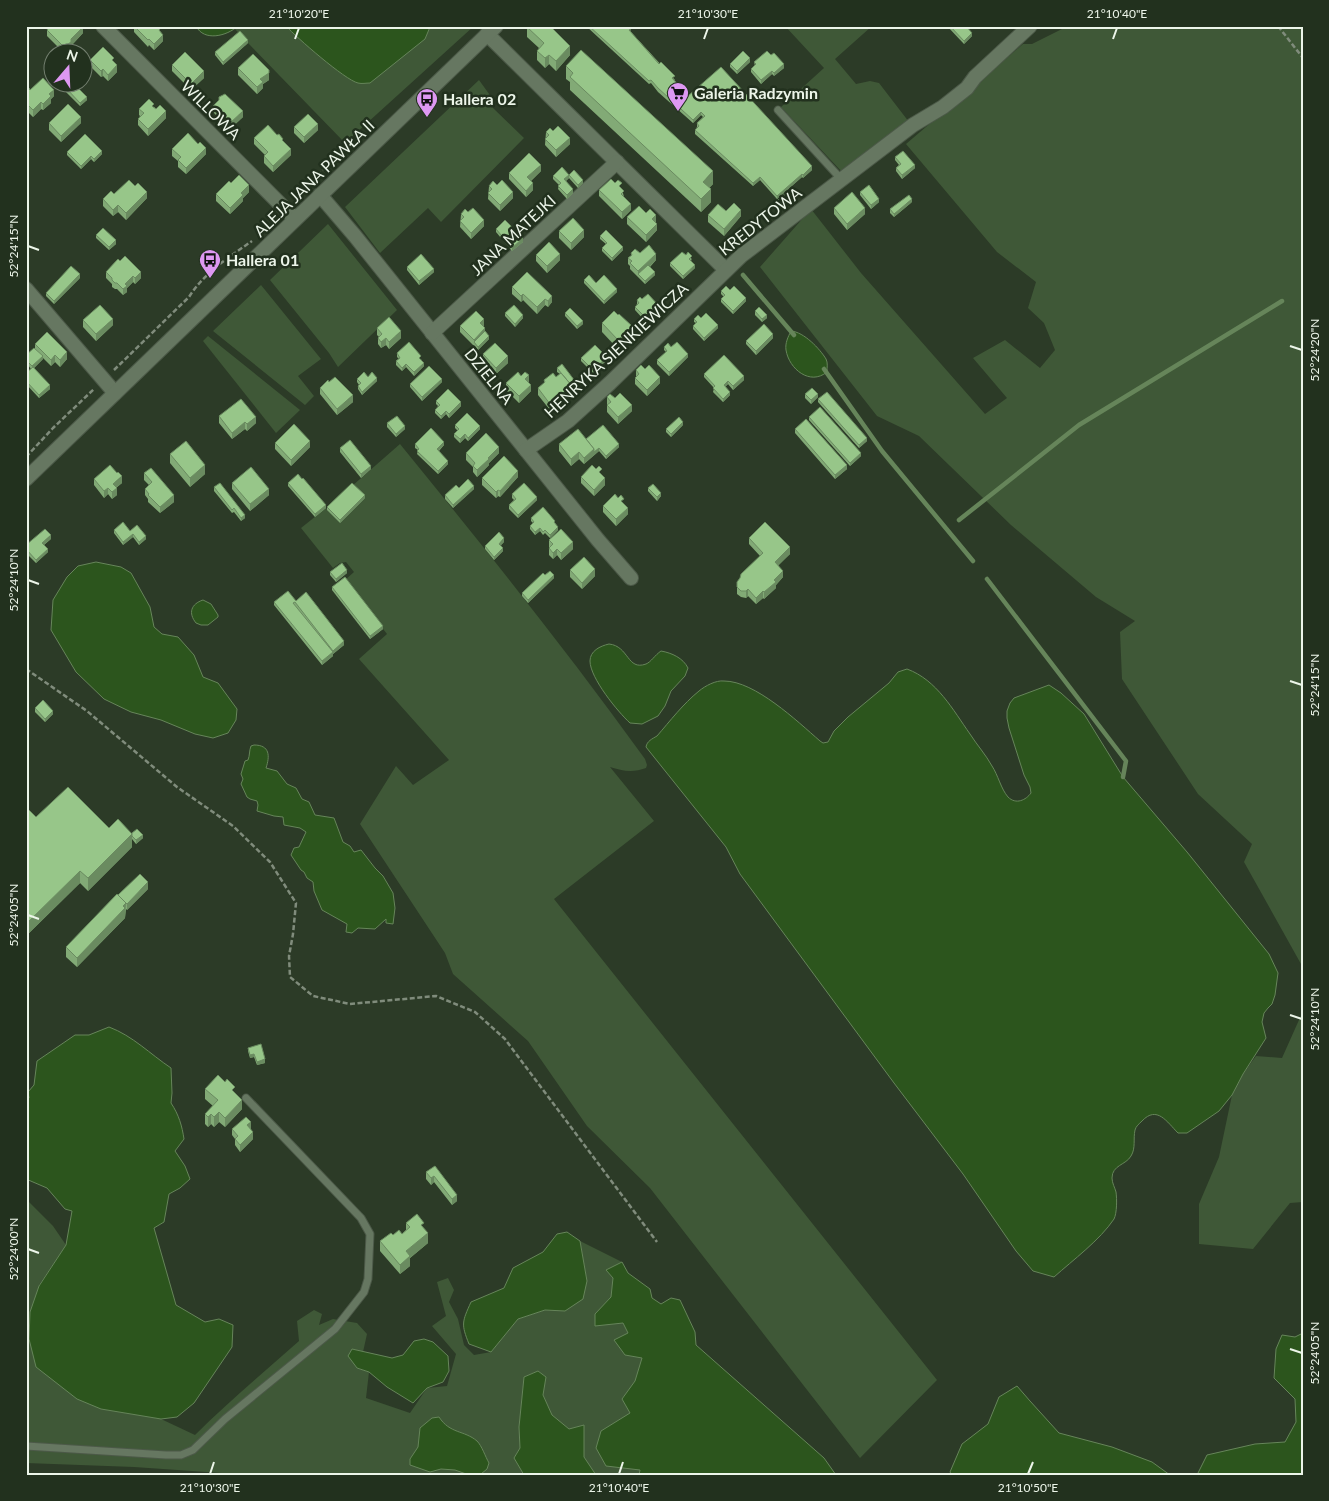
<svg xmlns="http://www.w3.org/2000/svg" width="1329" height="1501" viewBox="0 0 1329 1501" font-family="Lato,sans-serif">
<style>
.green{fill:#3f5837}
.water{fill:#2c551d;stroke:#66855a}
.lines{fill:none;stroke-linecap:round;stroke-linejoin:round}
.stream{stroke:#66855a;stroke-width:4.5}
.service-casing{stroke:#4c5948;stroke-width:9}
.minor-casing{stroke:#4c5948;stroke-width:16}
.tertiary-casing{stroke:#4c5948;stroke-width:16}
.path{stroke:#808c7c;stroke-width:2.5;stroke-dasharray:5 2.5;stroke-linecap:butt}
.service{stroke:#667761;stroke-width:7}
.minor{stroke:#667761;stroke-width:14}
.tertiary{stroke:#667761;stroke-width:14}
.wall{fill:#82aa76}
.shaded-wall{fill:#6a8b60}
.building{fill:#97c689;stroke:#6a8b60}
.ticks{fill:none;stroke:#ecf5e9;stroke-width:2}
.labels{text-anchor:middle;stroke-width:5;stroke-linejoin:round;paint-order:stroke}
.poi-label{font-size:16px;font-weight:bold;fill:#ecf5e9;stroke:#22311e;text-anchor:start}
.street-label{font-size:16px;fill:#ecf5e9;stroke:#22311e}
.neatline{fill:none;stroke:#ecf5e9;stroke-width:2}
.ticks-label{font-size:12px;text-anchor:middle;fill:#ecf5e9}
</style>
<rect width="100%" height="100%" fill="#2c3b27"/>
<g class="green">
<polygon points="238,26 286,26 317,54 346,76 425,39 430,26 474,26 345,143 248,43 235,29"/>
<polygon points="785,26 872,26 835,59 856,84 870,81 879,83 909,122 843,173 781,107 824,68"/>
<polygon points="1062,26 1303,26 1303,1202 1290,1203 1253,1249 1199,1244 1199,1204 1219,1157 1232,1095 1243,1074 1256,1056 1282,1058 1303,1011 1301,964 1244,862 1252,844 1198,794 1122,679 1120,632 1135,621 1096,597 1011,525 919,436 877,416 760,267 811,209 861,273 985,414 1007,398 973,358 1005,340 1040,368 1055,350 1044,323 1028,308 1036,282 997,252 906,144 1023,44 1032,44 1062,29"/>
<polygon points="479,80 492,98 493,108 524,138 441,222 428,208 380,253 345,207"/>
<polygon points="328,224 397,310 338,367 329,353 270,280"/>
<polygon points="261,285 321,359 298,376 314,396 305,405 213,331"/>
<polygon points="208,336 300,410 276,433 203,341"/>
<path d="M400,444C484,547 567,651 645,759L647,765L646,768C633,773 622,771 610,767L654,821L554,899L937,1380L860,1458L650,1188L587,1126L528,1041L453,974L445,953L360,824L396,766L413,785L449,760L359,659L387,634L345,580L354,572L346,562L340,563L333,568L301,528L326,508L340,523L352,486Z"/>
<path d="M26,1199L53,1226L66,1245L39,1285L101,1409L161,1419L195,1435C228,1402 264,1372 299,1341L297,1321L314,1310L322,1314L319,1325L333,1319L357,1323L367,1334L363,1352L352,1349L357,1368L369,1372L366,1398L410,1413L427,1388L447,1386L456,1354L432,1326L446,1316L437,1282L448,1278L454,1290L449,1302L458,1319L464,1345L474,1355L491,1352L518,1319L545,1310L565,1311L587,1281L580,1241L622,1262L606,1270L613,1278L611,1297L596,1314L595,1325L623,1323L628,1333L615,1341L643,1358L636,1381L622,1399L631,1413L602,1431L640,1470L639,1475H596L584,1457V1425L569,1430L552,1415L543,1395L546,1377L538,1371L524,1377L519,1427L520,1448L514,1458L524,1475H250L134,1467L26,1463Z"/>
</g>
<g class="water">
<path d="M196,26H238C227,36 204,42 196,26Z"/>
<path d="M286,26H430V27L425,39L370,83C366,83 362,84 358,83C345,80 296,37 286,26Z"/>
<path d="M791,331C804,332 820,349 826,359C828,363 827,367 827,372C810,386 789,369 786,350C785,343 788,337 791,331Z"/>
<polygon points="96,562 121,567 131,573 150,607 154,627 162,634 178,637 194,655 203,677 218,683 237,709 236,720 228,733 213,738 195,734 161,720 131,712 104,699 76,672 51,630 53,600 67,577 78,566"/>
<path d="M203,600L211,604L218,615V617L208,625H201L196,623C188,613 191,604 203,600Z"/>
<path d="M609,644C629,646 627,671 646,664C651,662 655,655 661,651C672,653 683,658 688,668L685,676L671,691L665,706L658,716L642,724L630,723C618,712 590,678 590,661C590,651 600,646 609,644Z"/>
<path d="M907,669C937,680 953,710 970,734C977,745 986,755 992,766C998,775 1001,789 1008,797C1016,805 1026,800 1031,793L1030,787L1024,775L1009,728L1007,718V711L1010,703L1014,698L1049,685L1061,693L1084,714L1123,777L1187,852L1269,954L1278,973L1275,995L1272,1004L1268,1008L1264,1013L1262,1022L1266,1038L1243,1074L1232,1095L1219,1111L1187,1133H1178C1167,1122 1157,1105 1142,1121C1139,1124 1136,1126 1135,1130C1133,1139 1136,1148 1131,1156C1126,1165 1112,1165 1112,1178C1112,1183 1115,1188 1116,1192C1117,1199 1117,1213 1114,1219C1100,1240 1073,1260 1054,1277L1033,1271L1016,1251L963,1174L894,1083L740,874L726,847L646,747C647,741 652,739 657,736C670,721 683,704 699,691C705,686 716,680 724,681C755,681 797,721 820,741L823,743L828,742L834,731L848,717L889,683L898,672Z"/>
<path d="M254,745C270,745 270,756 266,768L277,771L287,784L296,788L302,799L309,802L315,815L334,818L343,842L350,846L354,852L361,850L375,868L383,876L393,893L395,908L393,924L386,923V919L375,929L358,928L352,933L346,932L347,924L322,910L314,891L313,882L307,878L304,872L301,870L291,855L294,848L299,847L306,832L300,828L284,825L283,817L274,816L257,811L258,805L257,801L250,799L247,797L241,784L243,779L241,774L245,761L248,760C250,755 249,751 251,746Z"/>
<path d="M109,1027C133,1036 150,1054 171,1068L172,1093L171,1103C179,1115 182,1126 184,1139L175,1151L185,1166L190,1179L180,1188L169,1194L164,1222L154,1228L176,1305L205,1322L219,1319L233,1325L232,1347L194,1403L177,1417L161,1419L101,1409L77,1399L36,1367L29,1339L30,1312L39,1286L66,1245L72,1211L65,1209L47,1188L26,1179V1100L29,1098L28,1092L34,1085L37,1061L75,1035H89Z"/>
<path d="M567,1232L580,1241L587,1281L583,1299L565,1311L545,1310L518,1319L491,1352L469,1344C461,1324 462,1322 471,1302L504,1288L513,1268L543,1252L557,1234Z"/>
<polygon points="622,1262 628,1273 650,1289 652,1298 661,1304 671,1298 680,1300 695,1332 696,1345 824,1458 836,1475 639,1475 640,1470 606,1466 596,1448 601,1431 630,1413 622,1399 635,1381 642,1358 625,1355 614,1340 628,1333 623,1323 595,1326 595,1314 611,1297 613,1278 606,1270"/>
<polygon points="1303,1333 1303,1475 1197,1475 1207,1455 1255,1444 1285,1442 1296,1422 1295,1399 1274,1378 1276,1349 1282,1335 1295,1337"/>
<polygon points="424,1339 433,1342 448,1356 449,1371 443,1382 427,1388 413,1403 387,1387 369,1372 357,1368 348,1356 352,1349 392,1358 403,1355 414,1341"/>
<polygon points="538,1371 546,1377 543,1395 552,1415 569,1429 584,1425 584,1457 596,1475 524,1475 514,1458 520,1448 519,1427 524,1377"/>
<polygon points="1017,1386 1030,1401 1059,1433 1112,1447 1152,1462 1170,1475 952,1475 950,1472 962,1444 988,1424 999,1397"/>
<path d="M439,1417C450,1434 464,1430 477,1441C482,1446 485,1456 489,1463L487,1469L481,1474L469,1475L455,1470L441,1469L430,1472L410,1465V1459L418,1447L420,1428L432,1418Z"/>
</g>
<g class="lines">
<g class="stream">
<polyline points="743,275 794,335"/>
<polyline points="824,369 882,451 973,561"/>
<polyline points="959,520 1079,425 1282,301"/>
<polyline points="987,579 1126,761 1123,777"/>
</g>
<g class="service-casing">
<g id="service">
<polyline points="778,110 842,180"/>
<polyline points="26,1446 166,1455 181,1455 193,1450 225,1419 335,1329 364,1292 368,1279 370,1234 361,1218 246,1098"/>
</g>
</g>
<g class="minor-casing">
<g id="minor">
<polyline points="103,26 295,219"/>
<polyline points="487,34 726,270"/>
<polyline points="320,195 355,236 598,540 631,578"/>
<polyline points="26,289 115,393"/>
<polyline points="432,333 617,162"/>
<polyline points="526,450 568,421 610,383 741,256 913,125 943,107 967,88 975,77 1030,26"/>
</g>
</g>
<g class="tertiary-casing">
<polyline id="tertiary" points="26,479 496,26"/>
</g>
<g class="path">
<polyline points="1278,26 1303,58"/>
<polyline points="302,192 313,179 357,139"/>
<path d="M114,370L189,297C204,273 229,257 252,241"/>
<polyline points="26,457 53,428 94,389"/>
<polyline points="26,669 87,711 177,787 233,826 270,862 296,903 293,934 289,956 290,977 313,996 350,1004 436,996 475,1012 505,1039 657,1242"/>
</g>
<use href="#service" class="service"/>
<use href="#minor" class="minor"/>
<use href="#tertiary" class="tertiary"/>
</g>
<g class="wall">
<polygon points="134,26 157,26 163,41 154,50 149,45 148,47 134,32"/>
<polygon points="554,26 552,28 570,55 556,71 549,64 545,68 537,60 537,51 539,48 527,37 527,27"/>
<polygon points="586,26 629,26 631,32 675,80 674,80 688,96 812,170 803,178 802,177 777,199 760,180 753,186 695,134 695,130 697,127 697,123 703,117 701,115 693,123 658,92 651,83 649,84"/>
<polygon points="947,26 966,26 972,36 964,44"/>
<polygon points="47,30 83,33 71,46 71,48 68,51 66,51 63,52 47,36"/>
<polygon points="248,43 223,65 215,55 215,52"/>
<polygon points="90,60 114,62 117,72 108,81 103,76 101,77 90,66"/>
<polygon points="750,62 737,74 730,67 730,64"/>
<polygon points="754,62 784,68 774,76 772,74 761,84 751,72 751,69 755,66"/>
<polygon points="172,65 204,78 191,90 172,71"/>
<polygon points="566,66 713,184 710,187 711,202 701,212 570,90 570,82 566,79"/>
<polygon points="238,68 269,70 269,80 263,84 263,88 257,94 238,75"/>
<polygon points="81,86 79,88 87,100 80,106 66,92 66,88"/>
<polygon points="26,90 30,90 54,96 51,99 51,103 43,110 41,109 33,117 26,110"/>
<polygon points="213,106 243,117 230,129 213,112"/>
<polygon points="154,107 166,118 148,136 138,125 138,119 140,116 139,115 139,109"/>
<polygon points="49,123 81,123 61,142 49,130"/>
<polygon points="294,127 318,130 304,143 294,133"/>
<polygon points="553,131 570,144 556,157 545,145 546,132"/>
<polygon points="254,138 283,141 291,155 273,172 264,163 264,156 265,155 254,144"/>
<polygon points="172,149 206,154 186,174 178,167 178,161 172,156"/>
<polygon points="67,152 102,154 94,162 91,159 81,169 67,155"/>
<polygon points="895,157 915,168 902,179 896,171 896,168 899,165 895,160"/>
<polygon points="541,171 531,181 533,190 526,197 509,179 509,173"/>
<polygon points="569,175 583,183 578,188 569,178 566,181 573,193 567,199 558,189 559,185 553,179 553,176"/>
<polygon points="231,183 249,192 243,198 243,201 230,214 216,201 216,194"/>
<polygon points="489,186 513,198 500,211 488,199"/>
<polygon points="622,189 624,197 631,210 622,219 599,196 599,190"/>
<polygon points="860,192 879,202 871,209 860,195"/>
<polygon points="114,194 147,198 126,220 118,212 113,216 103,206 103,199"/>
<polygon points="778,200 789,201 781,208 778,203"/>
<polygon points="912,202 894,217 890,213 890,209"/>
<polygon points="834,208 865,214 847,230 834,214"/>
<polygon points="726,211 741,216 724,236 708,222 708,215"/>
<polygon points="461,214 484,226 471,239 460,227"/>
<polygon points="627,217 656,222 657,230 646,242 627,224"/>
<polygon points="496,229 523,242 512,251 496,232"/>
<polygon points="559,231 584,237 571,250 559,238"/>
<polygon points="96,235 116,244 109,250 96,238"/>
<polygon points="600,236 623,250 612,261 602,251 602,248 606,244 600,239"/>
<polygon points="631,253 640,253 656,260 650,267 655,275 645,284 630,269 630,266 628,264 628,258 631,256"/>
<polygon points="536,255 560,260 547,273 536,261"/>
<polygon points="686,255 692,259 691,260 695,268 683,279 670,266 670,263"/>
<polygon points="118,259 141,278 135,284 133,282 127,288 127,292 123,295 117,289 115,289 112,287 112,284 106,278 106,272"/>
<polygon points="407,267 434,272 419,285 407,270"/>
<polygon points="527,272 552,302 548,307 545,305 537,314 523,300 521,302 512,294 512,287"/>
<polygon points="80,278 54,304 46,296 46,293"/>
<polygon points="584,280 596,283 617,292 604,304 584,283"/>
<polygon points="730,290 746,301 733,314 721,302 721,299 724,297 721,294 721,291"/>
<polygon points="637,300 659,309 646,322 635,310 635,307 637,304"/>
<polygon points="755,311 767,318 762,322 755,315"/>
<polygon points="505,313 523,318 515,327 505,316"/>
<polygon points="565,313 583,324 577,329 565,316"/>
<polygon points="694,319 718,328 704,341 693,329 693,326 696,323 694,322"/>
<polygon points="83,320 113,325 96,341 83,327"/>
<polygon points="602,323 632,336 618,349 602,332"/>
<polygon points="460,326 484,326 483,326 485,331 489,339 478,350 460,332"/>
<polygon points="377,328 401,338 389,349 386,345 381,348 378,344 378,338 379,337 377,335"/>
<polygon points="773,338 756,355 746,344 746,341"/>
<polygon points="35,344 67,359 60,367 55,362 51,366 43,358 43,359 34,368 50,389 39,398 26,384 26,373 31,369 28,365 26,367 26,355 35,349"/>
<polygon points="664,347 671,347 688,357 669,376 657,364 657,360 666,352 664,350"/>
<polygon points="397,353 421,359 424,366 414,376 406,367 402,371 396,365 396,361 399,359 397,357"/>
<polygon points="483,354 508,363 496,374 483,361"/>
<polygon points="581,358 607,360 593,373 581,361"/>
<polygon points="557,368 578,388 550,410 538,395 538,388 544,384 544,380 556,377 560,374 557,372"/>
<polygon points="645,369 660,383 647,396 635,384 635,378 636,377 636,370"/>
<polygon points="704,374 744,380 733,390 728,384 725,387 730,395 723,402 713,392 714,388 704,377"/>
<polygon points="521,376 529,382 528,383 531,391 519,403 506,390 506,383"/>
<polygon points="368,377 377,381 362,395 358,389 358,386 359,385 357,382 357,379"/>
<polygon points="442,382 422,401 410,387 410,384"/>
<polygon points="320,388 353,402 337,415 320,394"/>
<polygon points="805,394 818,397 811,404 805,398"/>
<polygon points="607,397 632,411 618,424 607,412"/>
<polygon points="818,399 867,441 859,448 818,402"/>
<polygon points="436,401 461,406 449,418 446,414 441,419 435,413 435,410 438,406 436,404"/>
<polygon points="219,416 256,423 247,431 245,429 232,439 219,423"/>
<polygon points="809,417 861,456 850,466 809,420"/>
<polygon points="387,423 405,429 396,437 387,427"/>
<polygon points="455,425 480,429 468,441 465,438 460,443 454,437 454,434 458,431 455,428"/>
<polygon points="683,425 671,437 666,432 666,429"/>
<polygon points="795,429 847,469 835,479 795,433"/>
<polygon points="586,439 619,447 606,459 599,451 584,464 579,459 571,466 559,451 559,444"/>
<polygon points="275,443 310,447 291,466 275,449"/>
<polygon points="415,444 444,445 439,451 448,464 438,474 417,454 418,450 415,448"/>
<polygon points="340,448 371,469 361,478 340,452"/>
<polygon points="466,453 499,453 489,463 489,465 477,477 473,472 473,467 466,460"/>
<polygon points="170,454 205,474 190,487 170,463"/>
<polygon points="144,473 174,502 160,513 148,502 148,499 145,495 145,489 149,485 144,480"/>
<polygon points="602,475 605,485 594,496 581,483 581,477"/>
<polygon points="518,477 500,497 498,496 496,498 482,485 482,478"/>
<polygon points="94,479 122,483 116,488 117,495 112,499 108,494 104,498 94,485"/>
<polygon points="232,483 269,495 250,511 232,489"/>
<polygon points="288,483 326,508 315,517 288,486"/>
<polygon points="214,487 245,518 241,521 234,512 232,513 214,491"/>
<polygon points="459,488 474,489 453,508 445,499 445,495"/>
<polygon points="648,488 661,496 657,501 648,491"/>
<polygon points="512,494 537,500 518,518 509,509 509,505 514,500 512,498"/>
<polygon points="365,498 340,523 327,510 327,507"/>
<polygon points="624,504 628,514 616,526 603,512 603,506"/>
<polygon points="531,518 555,524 558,530 550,538 545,533 543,535 540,531 535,535 530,529 530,526 533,523 531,521"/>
<polygon points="114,530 130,531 146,539 139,545 133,537 123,545 114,533"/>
<polygon points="749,538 790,554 778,565 783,577 776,585 776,588 764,599 763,598 756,604 748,596 746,598 741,597 737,594 737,582 760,556 749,544"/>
<polygon points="51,539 44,545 48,552 36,563 26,553 26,545"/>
<polygon points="549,540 573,549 561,560 557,555 553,559 549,555 549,548 550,548 549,547"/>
<polygon points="504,542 501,545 503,551 494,560 485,549 485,546"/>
<polygon points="570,570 595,576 582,589 570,577"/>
<polygon points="330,572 347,573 336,582 330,575"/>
<polygon points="545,575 554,578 528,603 522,596 522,593"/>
<polygon points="332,587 383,629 370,639 332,590"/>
<polygon points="296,601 344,645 333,654 333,656 322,665 274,605 274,602"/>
<polygon points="35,708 53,714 45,722 35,712"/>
<polygon points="26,807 36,817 109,828 132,833 143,838 136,844 132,839 132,847 88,891 80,883 26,936"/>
<polygon points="148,889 127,910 126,909 125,918 77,967 66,957 66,947 118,895"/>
<polygon points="248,1048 265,1063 257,1065 254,1057 250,1058 248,1051"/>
<polygon points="205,1089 235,1093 242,1109 225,1127 219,1122 214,1127 211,1124 208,1127 205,1124 205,1114 213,1106 205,1099"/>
<polygon points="232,1129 251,1129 253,1139 240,1152 235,1145 235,1139 232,1135"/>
<polygon points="435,1166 457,1201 452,1205 434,1182 431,1185 426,1179 426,1172"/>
<polygon points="406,1223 424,1229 428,1243 410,1258 410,1266 400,1274 380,1251 380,1241 393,1235 402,1234 406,1230"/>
</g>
<g class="shaded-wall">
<polygon points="83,27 83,33 71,46 71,39"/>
<polygon points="972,33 972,36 964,44 964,41"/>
<polygon points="163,35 163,41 154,50 154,44"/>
<polygon points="248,40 248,43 223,65 223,62"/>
<polygon points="71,42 71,48 68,51 68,44"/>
<polygon points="66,44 66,51 63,52 63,46"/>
<polygon points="570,46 570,55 556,71 556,61"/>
<polygon points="549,55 549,64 545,68 545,58"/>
<polygon points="750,58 750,62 737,74 737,71"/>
<polygon points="784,64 784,68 774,76 774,73"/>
<polygon points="117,65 117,72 108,81 108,75"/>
<polygon points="103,69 103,76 101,77 101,71"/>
<polygon points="204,71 204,78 191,90 191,84"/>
<polygon points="772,71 772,74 761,84 761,80"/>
<polygon points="269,73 269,80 263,84 263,88 257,94 257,87 260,79"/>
<polygon points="54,90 54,96 51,99 51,103 43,110 43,104 49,94"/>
<polygon points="87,97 87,100 80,106 80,103"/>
<polygon points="41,102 41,109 33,117 33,110"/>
<polygon points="166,111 166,118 148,136 148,129"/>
<polygon points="243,111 243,117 230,129 230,123"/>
<polygon points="701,112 701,115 693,123 693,120"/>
<polygon points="81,117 81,123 61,142 61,136"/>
<polygon points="318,124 318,130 304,143 304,137"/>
<polygon points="570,138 570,144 556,157 556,150"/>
<polygon points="206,148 206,154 186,174 186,168"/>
<polygon points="291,149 291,155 273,172 273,166"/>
<polygon points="102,151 102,154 94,162 94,159"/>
<polygon points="91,156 91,159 81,169 81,166"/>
<polygon points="541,165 541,171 527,184 527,177"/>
<polygon points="915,165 915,168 902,179 902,175"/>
<polygon points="812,166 812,170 803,178 803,175"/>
<polygon points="713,171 713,184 703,194 703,182"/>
<polygon points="802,174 802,177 777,199 777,196"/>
<polygon points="569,175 569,178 564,182 564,179"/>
<polygon points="760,177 760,180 753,186 753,183"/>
<polygon points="583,180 583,183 578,188 578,185"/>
<polygon points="533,183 533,190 526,197 526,191"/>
<polygon points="249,185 249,192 243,198 243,201 230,214 230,208 241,193"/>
<polygon points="573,189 573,193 567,199 567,195"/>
<polygon points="711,189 711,202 701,212 701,199"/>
<polygon points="147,192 147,198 126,220 126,213"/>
<polygon points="513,192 513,198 500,211 500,205"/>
<polygon points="789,198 789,201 781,208 781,204"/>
<polygon points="879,199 879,202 871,209 871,205"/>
<polygon points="912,199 912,202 894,217 894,214"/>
<polygon points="631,204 631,210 622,219 622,212"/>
<polygon points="118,205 118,212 113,216 113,210"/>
<polygon points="865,208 865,214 847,230 847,224"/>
<polygon points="741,210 741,216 724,236 724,229"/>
<polygon points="656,215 656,222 652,226 652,219"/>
<polygon points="484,220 484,226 471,239 471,233"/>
<polygon points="657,224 657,230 646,242 646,235"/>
<polygon points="584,230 584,237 571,250 571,243"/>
<polygon points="523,238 523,242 512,251 512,248"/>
<polygon points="116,240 116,244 109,250 109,247"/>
<polygon points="623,247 623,250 612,261 612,258"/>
<polygon points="560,254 560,260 547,273 547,266"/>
<polygon points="656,254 656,260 640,276 638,274 638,271"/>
<polygon points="695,265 695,268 683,279 683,276"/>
<polygon points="434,269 434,272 419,285 419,281"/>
<polygon points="141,272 141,278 135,284 135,278"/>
<polygon points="655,272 655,275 645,284 645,281"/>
<polygon points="80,274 80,278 54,304 54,301"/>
<polygon points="133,276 133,282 127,288 127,292 123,295 123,289 125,284"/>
<polygon points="617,289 617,292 604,304 604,301"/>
<polygon points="523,294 523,300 521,302 521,296"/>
<polygon points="552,296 552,302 548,307 548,301"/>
<polygon points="746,298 746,301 733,314 733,311"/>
<polygon points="545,299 545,305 537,314 537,307"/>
<polygon points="659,306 659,309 646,322 646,318"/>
<polygon points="523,315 523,318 515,327 515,324"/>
<polygon points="767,315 767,318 762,322 762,319"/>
<polygon points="113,319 113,325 96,341 96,334"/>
<polygon points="484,319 484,326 480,329 480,323"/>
<polygon points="583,321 583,324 577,329 577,326"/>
<polygon points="718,325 718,328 704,341 704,338"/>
<polygon points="632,326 632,336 618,349 618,340"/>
<polygon points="485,328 485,335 474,342 474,346 474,340"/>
<polygon points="401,331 401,338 389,349 389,342"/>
<polygon points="773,334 773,338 756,355 756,351"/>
<polygon points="489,336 489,339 478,350 478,347"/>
<polygon points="386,338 386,345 381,348 381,342"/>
<polygon points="67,352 67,359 60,367 60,360"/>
<polygon points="688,354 688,357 669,376 669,372"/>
<polygon points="55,355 55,362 51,366 51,360"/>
<polygon points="43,356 43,359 32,370 32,366"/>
<polygon points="508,356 508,363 496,374 496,368"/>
<polygon points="607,357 607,360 593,373 593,370"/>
<polygon points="424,363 424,366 414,376 414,372"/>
<polygon points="406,364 406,367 402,371 402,368"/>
<polygon points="529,375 529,382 525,386 525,379"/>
<polygon points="744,376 744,380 733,390 733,386"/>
<polygon points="660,377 660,383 647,396 647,390"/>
<polygon points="377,378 377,381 362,395 362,392"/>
<polygon points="442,379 442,382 422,401 422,397"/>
<polygon points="728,381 728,384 724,388 724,385"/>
<polygon points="50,385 50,389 39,398 39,395"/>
<polygon points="531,385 531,391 519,403 519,396"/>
<polygon points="578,385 578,388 550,410 550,404 572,386"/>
<polygon points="730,392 730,395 723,402 723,399"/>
<polygon points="818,394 818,397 811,404 811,400"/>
<polygon points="353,395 353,402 337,415 337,409"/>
<polygon points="461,402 461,406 449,418 449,414"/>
<polygon points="632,405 632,411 618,424 618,417"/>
<polygon points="446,411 446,414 441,419 441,416"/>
<polygon points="256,417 256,423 247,431 247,424"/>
<polygon points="245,422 245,429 232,439 232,433"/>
<polygon points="683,422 683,425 671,437 671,434"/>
<polygon points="405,426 405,429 396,437 396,434"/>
<polygon points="480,426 480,429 468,441 468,438"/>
<polygon points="465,434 465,438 460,443 460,439"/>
<polygon points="867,438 867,441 859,448 859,445"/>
<polygon points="310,441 310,447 291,466 291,460"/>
<polygon points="444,442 444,445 437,452 437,449"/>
<polygon points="619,444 619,447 606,459 606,456"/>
<polygon points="499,447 499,453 489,463 489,465 477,477 477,470"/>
<polygon points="599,448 599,451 584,464 584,458 594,449"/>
<polygon points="579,452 579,459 571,466 571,459"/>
<polygon points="861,453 861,456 850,466 850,463"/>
<polygon points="448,461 448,464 438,474 438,471"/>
<polygon points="205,465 205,474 190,487 190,478"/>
<polygon points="847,465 847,469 835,479 835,475"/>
<polygon points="371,466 371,469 361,478 361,474"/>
<polygon points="518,471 518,477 500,497 500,491"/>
<polygon points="122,476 122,483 113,490 113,484"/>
<polygon points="605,478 605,485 594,496 594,490"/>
<polygon points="474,486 474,489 453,508 453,505"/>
<polygon points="108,488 108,494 104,498 104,491"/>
<polygon points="117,488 117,495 112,499 112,492"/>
<polygon points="269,489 269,495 250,511 250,504"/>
<polygon points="498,490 498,496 496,498 496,492"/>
<polygon points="661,493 661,496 657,501 657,497"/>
<polygon points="174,495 174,502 160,513 160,507"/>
<polygon points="365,495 365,498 340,523 340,520"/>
<polygon points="537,497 537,500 518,518 518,515"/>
<polygon points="326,505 326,508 315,517 315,514"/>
<polygon points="628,508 628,514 616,526 616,519"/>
<polygon points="245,515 245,518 241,521 241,518"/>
<polygon points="558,527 558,530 550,538 550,535"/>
<polygon points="540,528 540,531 535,535 535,532"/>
<polygon points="133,534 133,537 123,545 123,542"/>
<polygon points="51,535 51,539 42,546 42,543"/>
<polygon points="146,536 146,539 139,545 139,542"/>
<polygon points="504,538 504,542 499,547 499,544"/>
<polygon points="573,542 573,549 561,560 561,553"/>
<polygon points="790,547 790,554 775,569 775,562"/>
<polygon points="503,548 503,551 494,560 494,557"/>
<polygon points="48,549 48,552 36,563 36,560"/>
<polygon points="557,549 557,555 553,559 553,553"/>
<polygon points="595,569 595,576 582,589 582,583"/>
<polygon points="347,570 347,573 336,582 336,579"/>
<polygon points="783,571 783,577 776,585 776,588 764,599 764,592 774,580"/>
<polygon points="554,575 554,578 528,603 528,600"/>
<polygon points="748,589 748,596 746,598 746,591"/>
<polygon points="763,591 763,598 756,604 756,598"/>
<polygon points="383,626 383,629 370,639 370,636"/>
<polygon points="344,641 344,645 333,654 333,651"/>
<polygon points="333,652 333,656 322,665 322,661"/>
<polygon points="53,711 53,714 45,722 45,719"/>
<polygon points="132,834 132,847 88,891 88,878"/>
<polygon points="143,835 143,838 136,844 136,840"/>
<polygon points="80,871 80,883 26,936 26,924"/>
<polygon points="148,882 148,889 127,910 127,904"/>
<polygon points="126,903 125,918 77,967 77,958"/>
<polygon points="254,1054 254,1057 250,1058 250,1055"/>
<polygon points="265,1059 265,1063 257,1065 257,1062"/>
<polygon points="242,1100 242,1109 225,1127 225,1118"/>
<polygon points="219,1112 219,1122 214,1127 214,1117"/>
<polygon points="211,1114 211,1124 208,1127 208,1117"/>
<polygon points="251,1122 251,1129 247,1132 247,1125"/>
<polygon points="253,1132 253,1139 240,1152 240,1145"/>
<polygon points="434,1176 434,1182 431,1185 431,1178"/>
<polygon points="457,1195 457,1201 452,1205 452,1199"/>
<polygon points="428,1233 428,1243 410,1258 410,1266 400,1274 400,1265 406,1251"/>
</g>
<g class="building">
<polygon points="50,26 82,26 83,27 71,39 71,42 68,44 66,44 63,46 47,30"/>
<polygon points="134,26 157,26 160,29 159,30 163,35 154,44 149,39 148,40"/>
<polygon points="528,26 550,26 570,46 556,61 549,55 545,58 537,51 544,43 527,27"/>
<polygon points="589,26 629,26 631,29 629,30 659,64 661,62 675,76 672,78 688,96 721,67 812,166 803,175 802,174 777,196 760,177 753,183 695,130 699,126 697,123 705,116 701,112 693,120 658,88 651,80 649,81"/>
<polygon points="950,26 966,26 972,33 964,41"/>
<polygon points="240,31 248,40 223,62 215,52"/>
<polygon points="103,47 114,58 112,60 117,65 108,75 103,69 101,71 90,60"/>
<polygon points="581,50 713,171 703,182 711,189 701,199 570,77 573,73 566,66"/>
<polygon points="743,51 750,58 737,71 730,64"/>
<polygon points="767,51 771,55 774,53 784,64 774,73 772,71 761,80 751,69 756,64 754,62"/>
<polygon points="185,52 204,71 191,84 172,65"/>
<polygon points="253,54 269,70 269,73 260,79 263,82 257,87 238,68"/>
<polygon points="43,78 54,90 49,94 51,96 43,104 41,102 33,110 26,103 26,90 29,88 30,90"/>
<polygon points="72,82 80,82 81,83 77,87 87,97 80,103 66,88"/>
<polygon points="225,94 243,111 230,123 213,106 219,100 219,97"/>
<polygon points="149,99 154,104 152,106 156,109 160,105 166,111 148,129 138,119 144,113 139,109"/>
<polygon points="68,104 81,117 61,136 49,123"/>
<polygon points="308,114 318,124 304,137 294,127"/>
<polygon points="268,125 277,135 279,134 283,139 282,140 291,149 273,166 264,156 268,152 254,138"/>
<polygon points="558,126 570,138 556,150 545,139 549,135 546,132 550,128 553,131"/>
<polygon points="188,133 198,144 200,142 206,148 186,168 178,160 181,157 172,149"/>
<polygon points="85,134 102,151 94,159 91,156 81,166 67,152"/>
<polygon points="903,151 915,165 902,175 896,168 901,164 895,157"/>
<polygon points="529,153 541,165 527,177 533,183 526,191 509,173"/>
<polygon points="562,167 569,175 564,179 573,189 567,195 558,186 561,183 553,176"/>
<polygon points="574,170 583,180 578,185 569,175"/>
<polygon points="239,175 249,185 241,193 243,195 230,208 216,194 229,181 231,183"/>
<polygon points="611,179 615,183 618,180 622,183 619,186 624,191 621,194 631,204 622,212 599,190"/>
<polygon points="129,180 135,186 138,183 147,192 126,213 118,205 113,210 103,199 111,191 114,194"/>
<polygon points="502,180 513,192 500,205 488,193 492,189 489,186 493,181 497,185"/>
<polygon points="869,185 879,199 871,205 860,192"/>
<polygon points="852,192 865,208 847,224 834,208"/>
<polygon points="786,193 789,198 781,204 778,200"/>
<polygon points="909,195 912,199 894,214 890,209"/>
<polygon points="734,203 741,210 724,229 708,215 718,204 726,211"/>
<polygon points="639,206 646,213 650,209 656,215 652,219 657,224 646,235 627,217"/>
<polygon points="473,208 484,220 471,233 460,221 464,217 461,214 465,209 468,212"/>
<polygon points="573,218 584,230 571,243 559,231"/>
<polygon points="505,220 523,238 512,248 496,229"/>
<polygon points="103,228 116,240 109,247 96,235"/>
<polygon points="606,230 623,247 612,258 602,248 607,243 600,236"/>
<polygon points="549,242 560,254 547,266 536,255"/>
<polygon points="649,245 656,254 638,271 630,263 632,261 628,258 632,255 631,253 635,249 640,253"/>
<polygon points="682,252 686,255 688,252 692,256 689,259 695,265 683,276 670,263"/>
<polygon points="421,254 434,269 419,281 407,267"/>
<polygon points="125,256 141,272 135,278 133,276 125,284 127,286 123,289 117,283 115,283 112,280 112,278 106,272 118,259 120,261"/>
<polygon points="648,265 655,272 645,281 638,274"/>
<polygon points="71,266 80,274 54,301 46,293"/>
<polygon points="527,272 552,296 548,301 545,299 537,307 523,294 521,296 512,287"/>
<polygon points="589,275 596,283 604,275 617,289 604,301 584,280"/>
<polygon points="726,286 730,290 734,286 746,298 733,311 721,299 725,295 721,291"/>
<polygon points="648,294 659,306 646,318 635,307 639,303 637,300 640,297 642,299"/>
<polygon points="100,305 113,319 96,334 83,320"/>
<polygon points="514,305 523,315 515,324 505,313"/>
<polygon points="759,307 767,315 762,319 755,311"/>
<polygon points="570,308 583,321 577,326 565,313"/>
<polygon points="476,311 484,319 480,323 485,328 474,340 460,326"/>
<polygon points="614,311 618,315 619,314 632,326 618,340 602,323"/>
<polygon points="706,313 718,325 704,338 693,326 697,322 694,319 698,315 701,318"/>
<polygon points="389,317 401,331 389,342 386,338 381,342 378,338 382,334 377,328"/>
<polygon points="764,324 773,334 756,351 746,341"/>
<polygon points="485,331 489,336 478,347 474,342"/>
<polygon points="47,332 67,352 60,360 55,355 51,360 35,344"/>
<polygon points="409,342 421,356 419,358 424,363 414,372 406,364 402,368 396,361 400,358 397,353"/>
<polygon points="677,342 688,354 669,372 657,360 667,351 664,347 668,343 671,347"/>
<polygon points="495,343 508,356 496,368 483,354"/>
<polygon points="595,345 607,357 593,370 581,358"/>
<polygon points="34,348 43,356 32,366 28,362 26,364 26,355"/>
<polygon points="724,355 744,376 733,386 728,381 724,385 730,392 723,399 713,388 715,386 704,374"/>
<polygon points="562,364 578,385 572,390 572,386 557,368"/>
<polygon points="641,365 645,369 649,365 660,377 647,390 635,378 639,374 636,370"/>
<polygon points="429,366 442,379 422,397 410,384"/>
<polygon points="33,367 50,385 39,395 26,381 26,373"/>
<polygon points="364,372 368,377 372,372 377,378 362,392 358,386 361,383 357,379"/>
<polygon points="518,372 521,376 525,372 529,375 525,379 531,385 519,396 506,383"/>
<polygon points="553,373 556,377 561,373 572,386 550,404 538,388 545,382 544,380"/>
<polygon points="335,377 353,395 337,409 320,388 328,380 329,382"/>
<polygon points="812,388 818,394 811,400 805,394"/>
<polygon points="448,389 461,402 449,414 446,411 441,416 435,410 440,405 436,401"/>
<polygon points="827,392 867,438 859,445 818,399"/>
<polygon points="620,393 632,405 618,417 607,405 611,402 607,397 610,394 615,398"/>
<polygon points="241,399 256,417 247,424 245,422 232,433 219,416"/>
<polygon points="820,407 861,453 850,463 809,417"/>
<polygon points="467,413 480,426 468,438 465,434 460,439 454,434 459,429 455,425"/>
<polygon points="397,416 405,426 396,434 387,423"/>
<polygon points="679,417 683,422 671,434 666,429"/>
<polygon points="806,419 847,465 835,475 795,429"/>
<polygon points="294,424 310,441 291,460 275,443"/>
<polygon points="603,425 619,444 606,456 599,448 594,452 594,449 586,439"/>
<polygon points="431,428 444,442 437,449 448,461 438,471 417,451 419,449 415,444"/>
<polygon points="578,429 594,449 584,458 579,452 571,459 559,444"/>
<polygon points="486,433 499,447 488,458 489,459 477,470 473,466 475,463 466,453"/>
<polygon points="350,440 371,466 361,474 340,448"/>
<polygon points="186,441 205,465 190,478 170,454"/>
<polygon points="504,456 518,471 500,491 498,490 496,492 482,478"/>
<polygon points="110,465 117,473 118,472 122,476 113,484 117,488 112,492 108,488 104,491 94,479"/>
<polygon points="592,465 596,469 599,466 602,469 599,472 605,478 594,490 581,477"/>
<polygon points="251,467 269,489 250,504 232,483"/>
<polygon points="151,468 174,495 160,507 148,495 149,494 145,489 152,482 144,473"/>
<polygon points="298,474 302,479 303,478 326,505 315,514 288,483"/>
<polygon points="468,479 474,486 453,505 445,495 456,485 459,488"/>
<polygon points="220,483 245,515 241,518 234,508 232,510 214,487"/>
<polygon points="352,483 365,495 340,520 327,507"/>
<polygon points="524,483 537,497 518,515 509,505 516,499 512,494"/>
<polygon points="653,484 661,493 657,497 648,488"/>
<polygon points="615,494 618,498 621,495 624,499 621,501 628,508 616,519 603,506"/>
<polygon points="543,507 555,521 554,522 558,527 550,535 545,530 543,532 540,528 535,532 530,526 534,522 531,518"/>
<polygon points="123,522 130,531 137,525 146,536 139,542 133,534 123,542 114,530"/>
<polygon points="765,522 790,547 775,562 783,571 774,580 776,582 764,592 763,591 756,598 748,589 746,591 741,591 737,587 737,582 740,578 741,574 763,553 749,538"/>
<polygon points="45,529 51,535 42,543 48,549 36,560 26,549 26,545"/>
<polygon points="561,529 573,542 561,553 557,549 553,553 549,548 553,544 549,540"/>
<polygon points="499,532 504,538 499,544 503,548 494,557 485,546"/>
<polygon points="584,557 595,569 582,583 570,570"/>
<polygon points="342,563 347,570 336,579 330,572"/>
<polygon points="550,571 554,575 528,600 522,593 543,573 545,575"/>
<polygon points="345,577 383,626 370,636 332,587"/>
<polygon points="288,591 296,601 306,592 344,641 333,651 295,602 293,603 333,652 322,661 274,602"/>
<polygon points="43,700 53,711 45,719 35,708"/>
<polygon points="68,787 109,828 118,819 132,834 88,878 80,871 26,924 26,807 36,817"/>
<polygon points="137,829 143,835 136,840 132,836 132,833"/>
<polygon points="140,874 148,882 127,904 118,895"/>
<polygon points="117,894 126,903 123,906 125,908 77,958 66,947"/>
<polygon points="261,1044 265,1059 257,1062 254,1054 250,1055 248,1048"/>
<polygon points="218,1075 225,1082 227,1079 235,1087 232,1090 242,1100 225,1118 219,1112 214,1117 211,1114 208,1117 205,1114 218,1100 205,1089"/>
<polygon points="246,1117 251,1122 247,1125 253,1132 240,1145 235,1139 238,1136 232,1129"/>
<polygon points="435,1166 457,1195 452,1199 434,1176 431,1178 426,1172"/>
<polygon points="417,1214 424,1223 421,1225 428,1233 406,1251 410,1256 400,1265 380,1241 391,1233 393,1235 399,1230 402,1234 410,1227 406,1223"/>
</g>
<path class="ticks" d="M295,39L299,28M704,39L708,28M1113,39L1117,28M28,246L39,250M1290,346L1302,350M28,580L39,584M1290,681L1302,685M28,915L39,919M1290,1015L1302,1019M28,1249L39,1253M1290,1349L1302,1353M210,1474L214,1462M619,1474L623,1462M1028,1474L1033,1462"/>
<defs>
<g id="supermarket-pin" transform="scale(1.125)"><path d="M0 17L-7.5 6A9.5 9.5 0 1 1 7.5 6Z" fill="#de98f2" stroke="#22311e"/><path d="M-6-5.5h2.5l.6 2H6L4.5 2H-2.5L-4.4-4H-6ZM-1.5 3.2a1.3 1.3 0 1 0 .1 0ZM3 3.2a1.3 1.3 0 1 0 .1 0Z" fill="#111"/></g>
<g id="bus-pin" transform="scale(1.125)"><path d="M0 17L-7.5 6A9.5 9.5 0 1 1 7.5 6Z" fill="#de98f2" stroke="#22311e"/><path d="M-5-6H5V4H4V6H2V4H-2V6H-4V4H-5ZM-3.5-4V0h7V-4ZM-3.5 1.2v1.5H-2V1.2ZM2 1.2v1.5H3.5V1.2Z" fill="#111"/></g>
</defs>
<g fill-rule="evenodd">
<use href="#supermarket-pin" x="678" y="93"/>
<use href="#bus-pin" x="427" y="99"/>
<use href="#bus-pin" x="210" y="260"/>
</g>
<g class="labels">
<g class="poi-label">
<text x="694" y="99">Galeria Radzymin</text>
<text x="443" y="105">Hallera 02</text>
<text x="226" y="266">Hallera 01</text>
</g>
<g class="street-label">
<text transform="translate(211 110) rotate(45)" y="6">WILLOWA</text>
<text transform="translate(314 178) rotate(-44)" y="6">ALEJA JANA PAWŁA II</text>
<text transform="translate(760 221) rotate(-38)" y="6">KREDYTOWA</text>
<text transform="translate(513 235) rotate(-43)" y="6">JANA MATEJKI</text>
<text transform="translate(616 350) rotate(-43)" y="6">HENRYKA SIENKIEWICZA</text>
<text transform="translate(489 376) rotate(51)" y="6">DZIELNA</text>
</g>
</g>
<rect width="1329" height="1501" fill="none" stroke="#22311e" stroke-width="55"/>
<g transform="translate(68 68) rotate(19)"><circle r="24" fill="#22311e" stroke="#737f6f"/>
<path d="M0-4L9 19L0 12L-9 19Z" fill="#de98f2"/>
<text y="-8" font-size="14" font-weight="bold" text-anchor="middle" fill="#ecf5e9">N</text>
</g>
<rect x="28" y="28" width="1274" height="1446" class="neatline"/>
<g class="ticks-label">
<text x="299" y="18">21°10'20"E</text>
<text x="708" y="18">21°10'30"E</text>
<text x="1117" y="18">21°10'40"E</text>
<text transform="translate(14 246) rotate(-90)" y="4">52°24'15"N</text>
<text transform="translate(1315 350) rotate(-90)" y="4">52°24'20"N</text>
<text transform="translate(14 580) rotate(-90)" y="4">52°24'10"N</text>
<text transform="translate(1315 685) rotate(-90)" y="4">52°24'15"N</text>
<text transform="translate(14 915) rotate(-90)" y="4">52°24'05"N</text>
<text transform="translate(1315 1019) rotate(-90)" y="4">52°24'10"N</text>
<text transform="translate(14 1249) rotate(-90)" y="4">52°24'00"N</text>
<text transform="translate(1315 1353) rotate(-90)" y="4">52°24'05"N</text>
<text x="210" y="1492">21°10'30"E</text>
<text x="619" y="1492">21°10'40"E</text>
<text x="1028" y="1492">21°10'50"E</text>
</g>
</svg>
